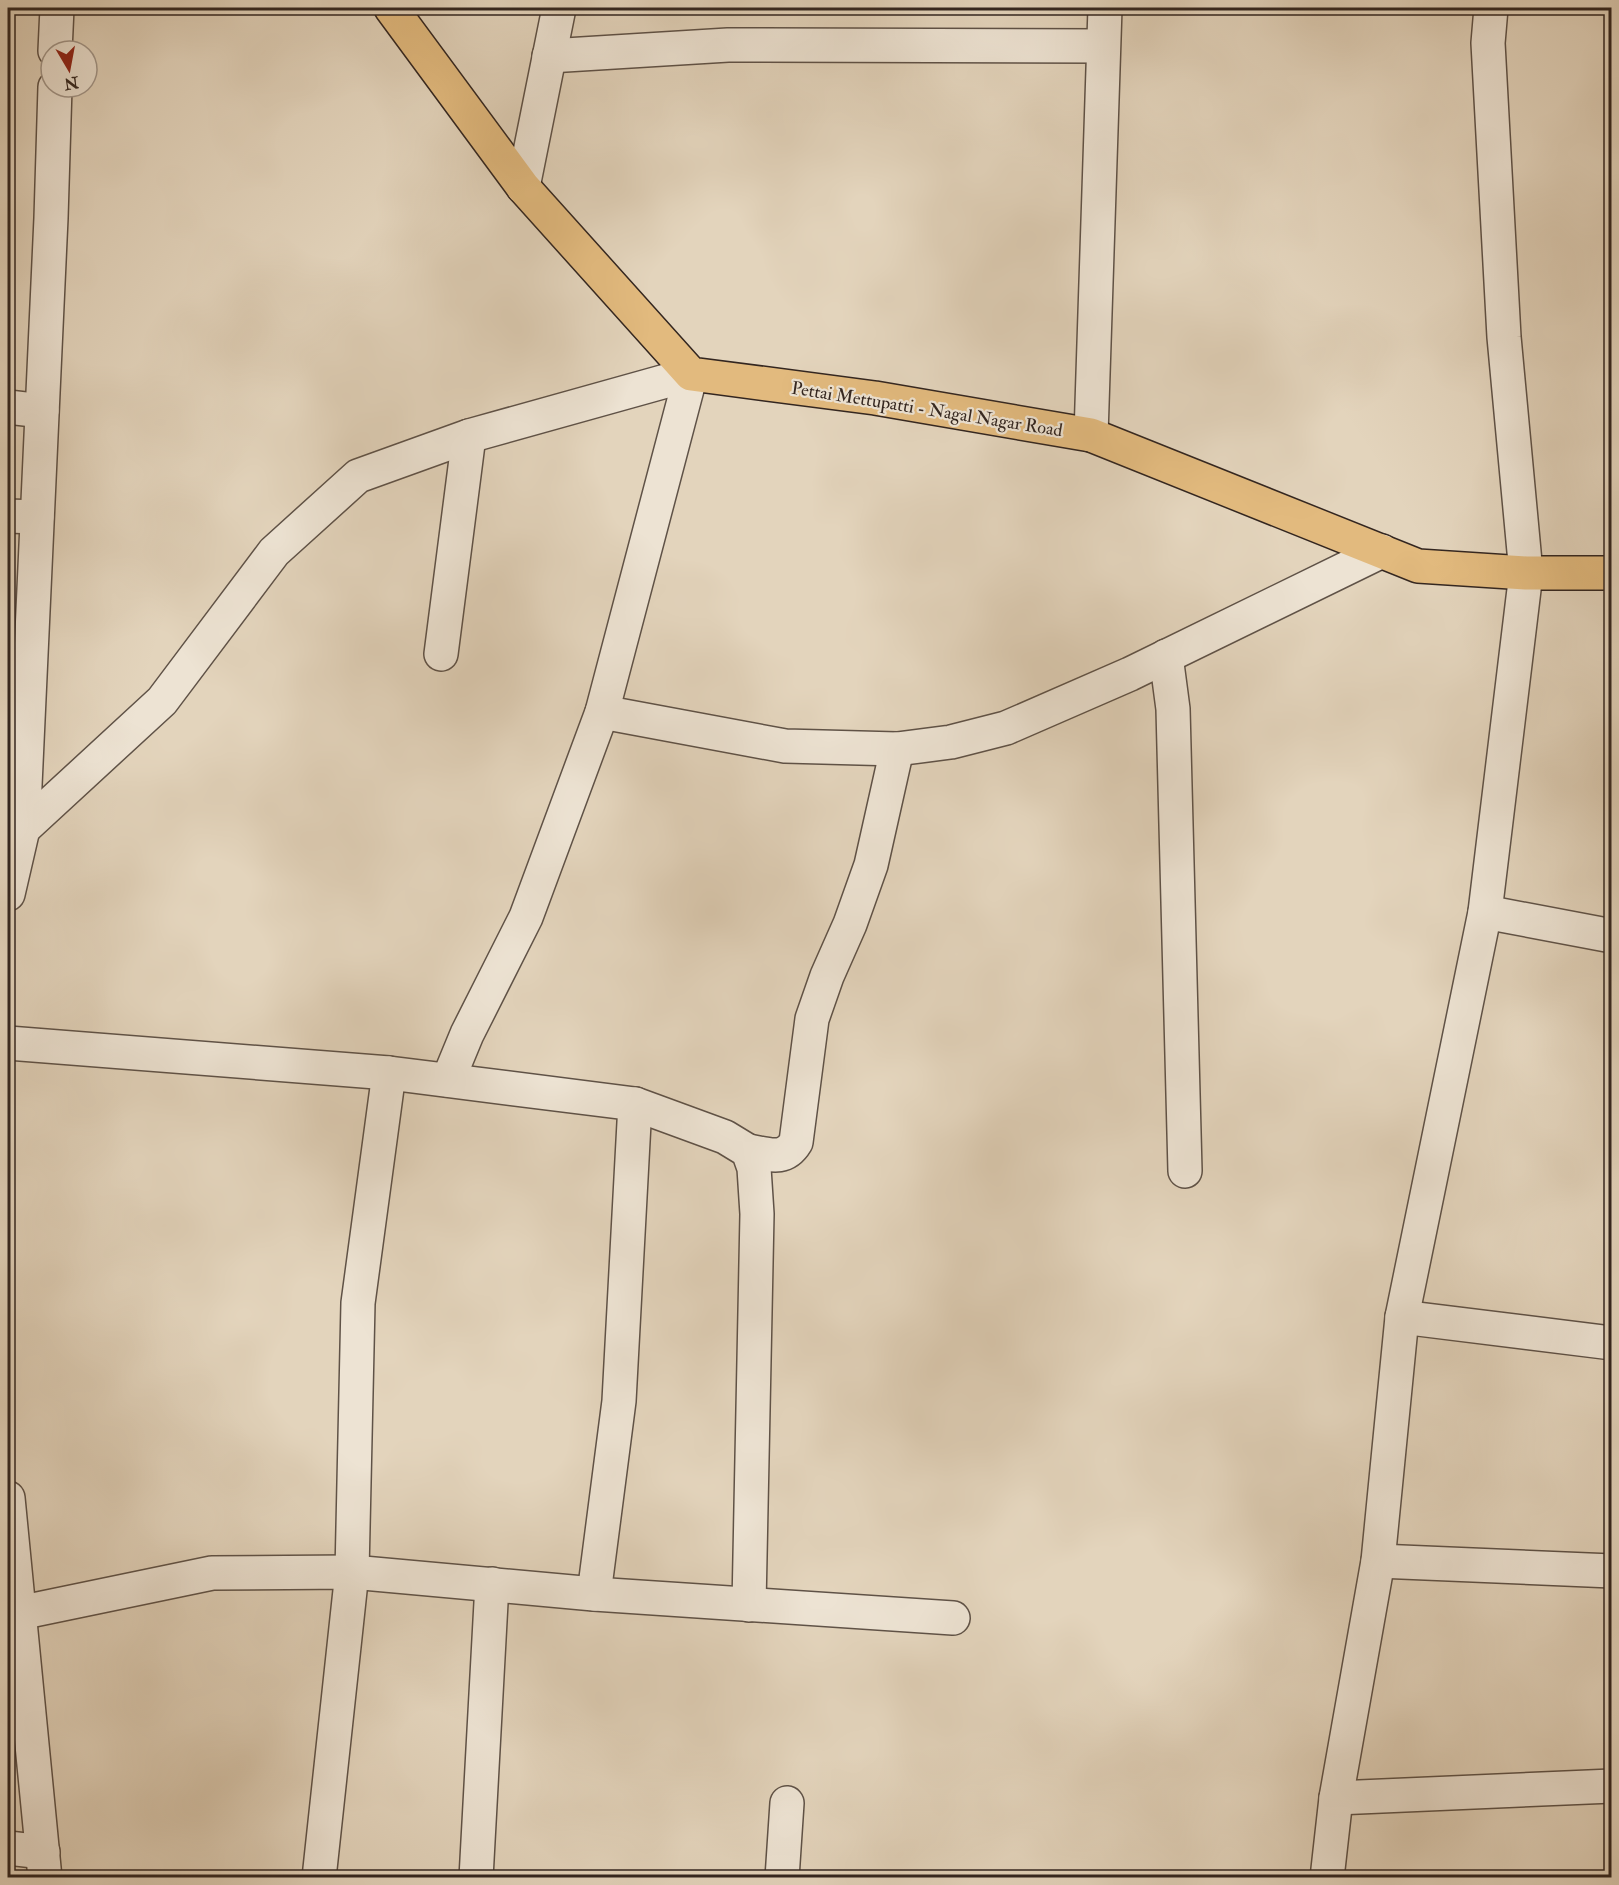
<svg xmlns="http://www.w3.org/2000/svg" width="1619" height="1885" viewBox="0 0 1619 1885" font-family="'IM FELL Double Pica',serif">
<style>
.lines{fill:none;stroke-linecap:round;stroke-linejoin:round}
.minor-casing{stroke:#5f5247;stroke-width:36}
.major-casing{stroke:#332620;stroke-width:36}
.minor{stroke:#ede3d3;stroke-width:33}
.major{stroke:#e2ba7e;stroke-width:33}
.labels{text-anchor:middle;stroke-width:4.5;stroke-linejoin:round;paint-order:stroke}
.street-label{font-size:18px;fill:#332620;stroke:#ede3d3}
</style>
<rect width="100%" height="100%" fill="#e3d4bc"/>
<filter id="stains"><feTurbulence type="fractalNoise" baseFrequency=".00333" numOctaves="4"/><feColorMatrix values="0 0 0 0 .2 0 0 0 0 .09 0 0 0 0 .02 0 0 0 .5 -.17"/></filter>
<radialGradient id="worn" r=".72"><stop offset=".6" stop-color="#630" stop-opacity="0"/><stop offset="1" stop-color="#630" stop-opacity=".3"/></radialGradient>
<g class="lines">
<g class="minor-casing">
<g id="minor">
<polyline points="55,51 57,8"/>
<polyline points="549,56 728,45 1103,46"/>
<polyline points="523,187 559,8"/>
<polyline points="8,407 42,411"/>
<polyline points="1091,435 1105,8"/>
<polyline points="8,516 37,517"/>
<polyline points="441,654 469,436"/>
<polyline points="1166,656 1173,709 1185,1171"/>
<polyline points="602,712 785,746 897,749 951,742 1006,728 1130,674 1382,551"/>
<polyline points="23,829 162,701 274,552 358,476 469,436 691,374"/>
<polyline points="8,894 23,829 51,218 55,87"/>
<polyline points="1485,912 1612,936"/>
<polyline points="8,1043 389,1073 635,1104 725,1137 748,1151 754,1168 757,1214 749,1605"/>
<polyline points="448,1080 467,1034 526,917 602,712 691,374"/>
<path d="M748,1151C768,1154 784,1162 796,1142L812,1019L827,976L850,924L871,865L897,749"/>
<polyline points="1402,1317 1612,1343"/>
<polyline points="8,1498 45,1878"/>
<polyline points="1378,1561 1612,1571"/>
<polyline points="594,1594 619,1401 635,1104"/>
<polyline points="19,1613 212,1573 352,1572 594,1594 953,1618"/>
<polyline points="1336,1798 1612,1786"/>
<polyline points="8,1848 43,1852"/>
<polyline points="319,1878 352,1572 358,1303 389,1073"/>
<polyline points="476,1878 492,1584"/>
<polyline points="782,1878 787,1803"/>
<polyline points="1327,1878 1336,1798 1378,1561 1402,1317 1485,912 1526,573 1504,337 1488,43 1491,8"/>
</g>
</g>
<g class="major-casing">
<polyline id="major" points="391,8 523,187 691,374 875,398 1091,435 1418,566 1526,573 1612,573"/>
</g>
<use href="#minor" class="minor"/>
<use href="#major" class="major"/>
</g>
<g class="labels">
<g class="street-label">
<text transform="translate(927 409) rotate(9)" y="6">Pettai Mettupatti - Nagal Nagar Road</text>
</g>
</g>
<rect width="1619" height="1885" fill="none" stroke="#e3d4bc" stroke-width="30"/>
<rect x="9" y="9" width="1601" height="1867" fill="none" stroke="#332620" stroke-width="3"/>
<rect x="15" y="15" width="1589" height="1855" fill="none" stroke="#332620" stroke-width="1.5"/>
<g transform="translate(69 69) rotate(170)"><circle r="28" fill="#ede3d3" stroke="#a3978b" stroke-width="1.5"/>
<path d="M0-4.5L10 22L0 15L-10 22Z" fill="#8f2418"/>
<text y="-9" font-size="16" font-weight="bold" text-anchor="middle" fill="#332620">N</text>
</g>
<rect width="100%" height="100%" filter="url(#stains)"/>
<rect width="100%" height="100%" fill="url(#worn)"/>
</svg>
